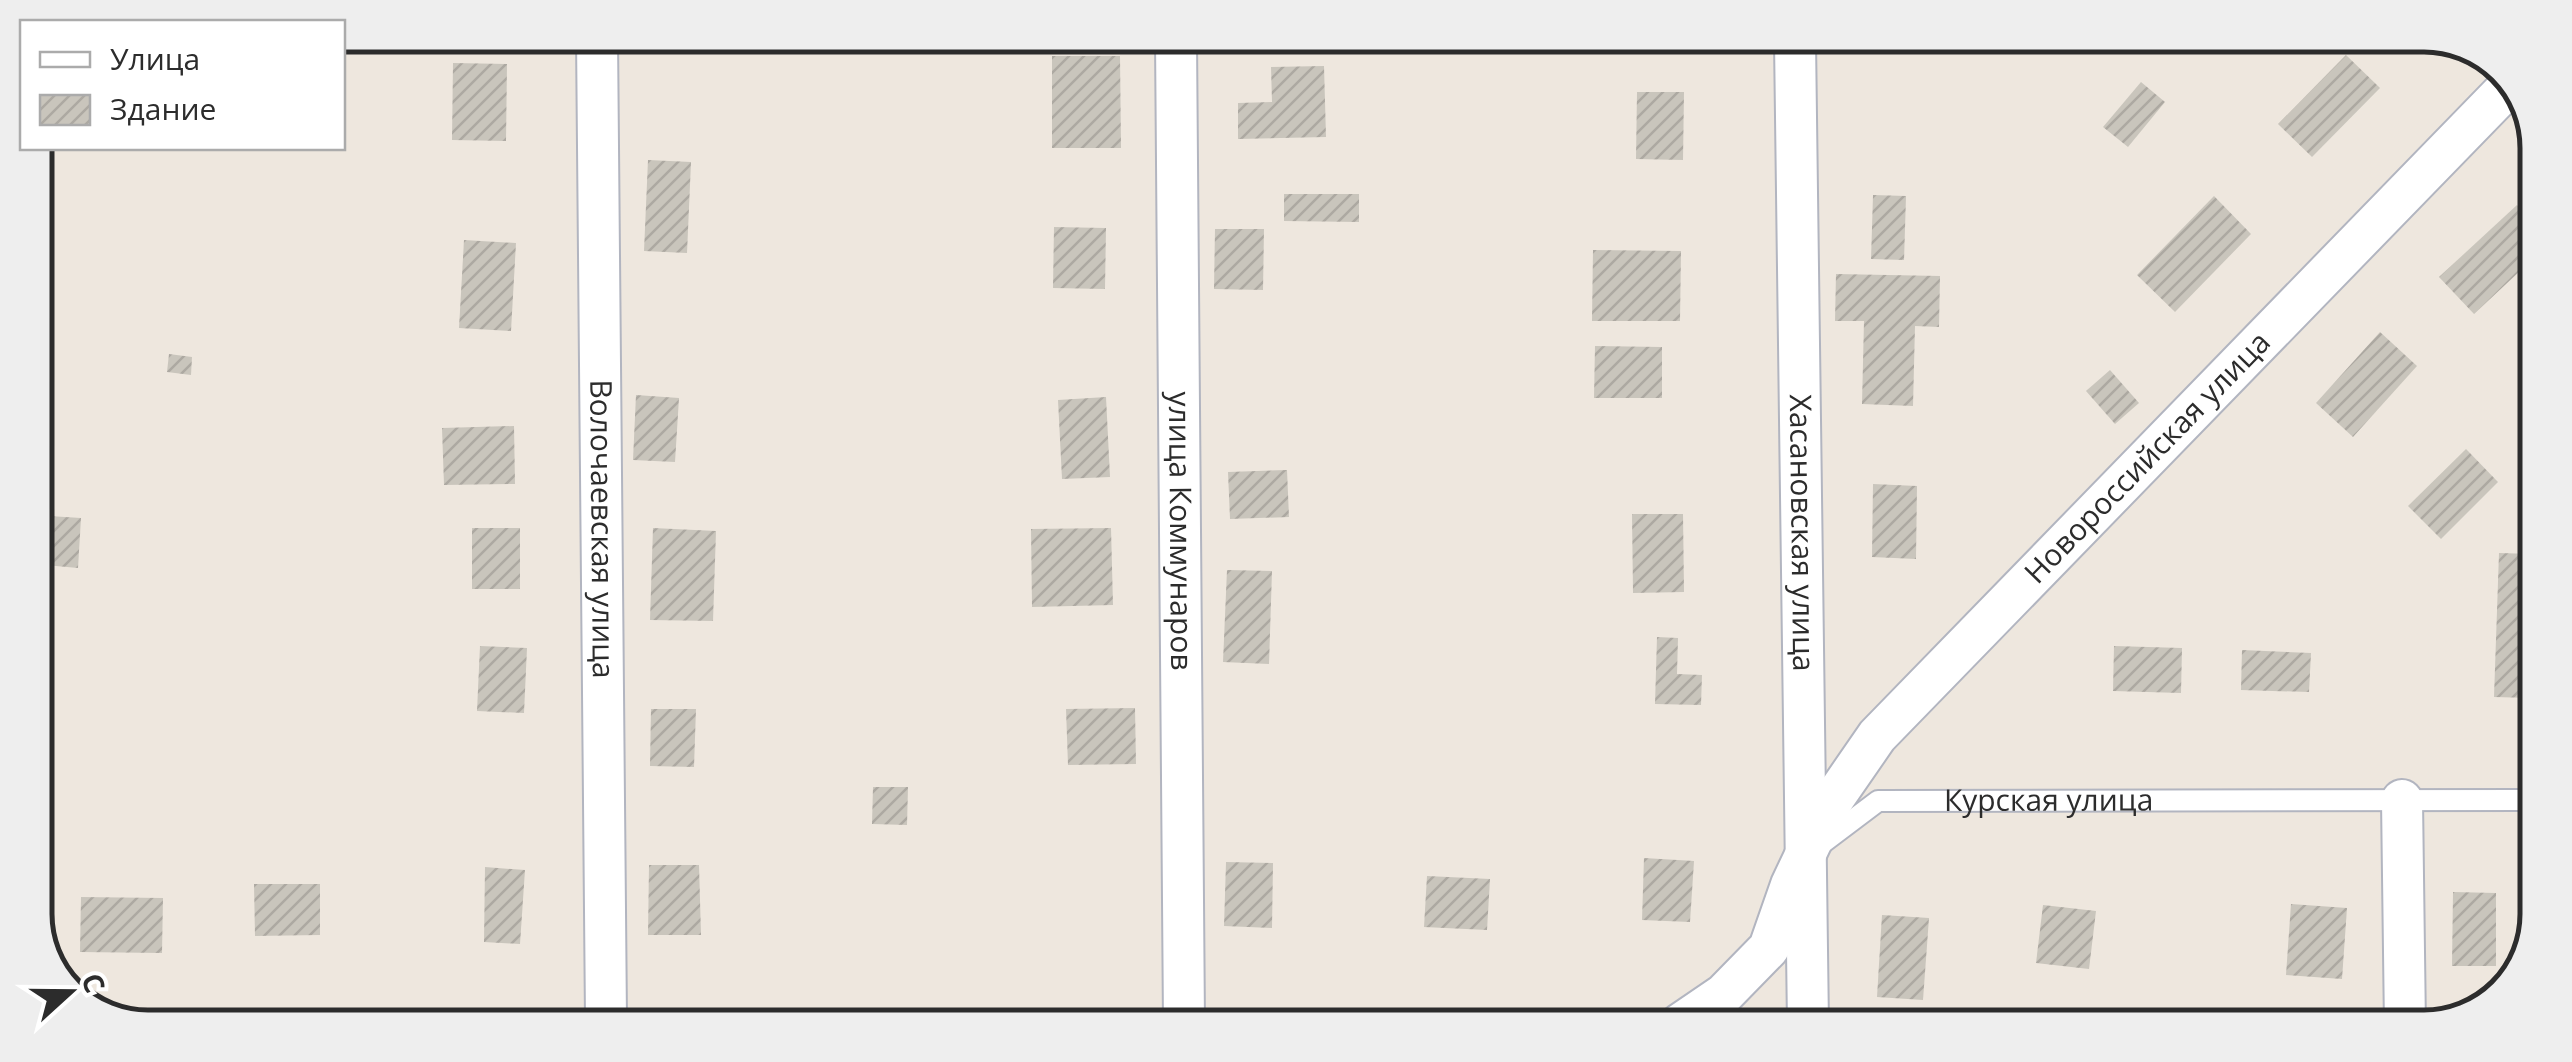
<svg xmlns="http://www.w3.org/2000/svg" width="2572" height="1062" viewBox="0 0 2572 1062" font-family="'Open Sans',sans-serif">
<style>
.building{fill:url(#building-hatch)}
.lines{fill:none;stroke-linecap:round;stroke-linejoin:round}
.service-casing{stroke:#b2b5c0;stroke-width:24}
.minor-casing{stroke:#b2b5c0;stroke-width:44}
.service{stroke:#fff;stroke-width:20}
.minor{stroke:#fff;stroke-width:40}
.labels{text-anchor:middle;stroke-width:8;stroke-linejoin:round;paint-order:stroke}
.street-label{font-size:30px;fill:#2c2c2c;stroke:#fff}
.rim{fill:none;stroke:#2c2c2c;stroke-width:5}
</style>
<defs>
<pattern id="building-hatch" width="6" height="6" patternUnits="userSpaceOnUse" patternTransform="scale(2.5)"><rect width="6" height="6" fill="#c9c5bc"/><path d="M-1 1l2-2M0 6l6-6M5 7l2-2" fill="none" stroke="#ada9a2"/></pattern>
</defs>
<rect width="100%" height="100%" fill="#eee7de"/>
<g class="building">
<polygon points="2346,55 2380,88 2312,157 2278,124"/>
<polygon points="1052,56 1120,56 1121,148 1052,148"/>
<polygon points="453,63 507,64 506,141 452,140"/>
<polygon points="1324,66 1326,137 1238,139 1238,103 1272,102 1271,67"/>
<polygon points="2141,82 2165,102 2128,147 2103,127"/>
<polygon points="1637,92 1684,92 1683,160 1636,159"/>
<polygon points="648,160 691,162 687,253 644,251"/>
<polygon points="1284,194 1359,194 1359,222 1284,221"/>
<polygon points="1873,195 1906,196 1904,260 1871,259"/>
<polygon points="2214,196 2251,234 2175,312 2137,275"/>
<polygon points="2517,205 2536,226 2536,256 2474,314 2439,277"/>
<polygon points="1054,227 1106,228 1105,289 1053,288"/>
<polygon points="1215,229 1264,229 1263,290 1214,289"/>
<polygon points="464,240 516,243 511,331 459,328"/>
<polygon points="1593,250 1681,251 1680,321 1592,321"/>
<polygon points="1836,274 1940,276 1939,327 1915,326 1913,406 1862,404 1864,321 1835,321"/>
<polygon points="2380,332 2417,366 2353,437 2316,403"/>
<polygon points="1595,346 1662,347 1662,398 1594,398"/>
<polygon points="169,354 192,357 191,375 167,372"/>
<polygon points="2110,370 2139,403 2115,424 2086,391"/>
<polygon points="636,395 679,398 675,462 633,460"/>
<polygon points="1106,397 1110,477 1062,479 1058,400"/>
<polygon points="514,426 515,484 444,485 442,428"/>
<polygon points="2466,449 2498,482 2441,539 2408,506"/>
<polygon points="1287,470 1289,517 1230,519 1228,472"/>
<polygon points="1873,484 1917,486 1916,559 1872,557"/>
<polygon points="1632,514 1683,514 1684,592 1633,593"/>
<polygon points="49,516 81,518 78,568 45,565"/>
<rect x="472" y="528" width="48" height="61"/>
<polygon points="653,528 716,531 713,621 650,620"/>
<polygon points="1111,528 1113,605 1032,607 1031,529"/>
<polygon points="2499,553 2533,554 2531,698 2494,697"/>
<polygon points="1227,570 1272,571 1269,664 1223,662"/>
<polygon points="1657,637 1678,638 1677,674 1702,675 1701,705 1655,704"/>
<polygon points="480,646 527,648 524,713 477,711"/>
<polygon points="2114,646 2182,648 2181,693 2113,691"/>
<polygon points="2242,650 2311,653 2309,692 2241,690"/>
<polygon points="1135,708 1136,764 1068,765 1066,709"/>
<polygon points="651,709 696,709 694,767 650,766"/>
<polygon points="873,787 908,787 907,825 872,824"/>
<polygon points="1644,858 1694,861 1690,922 1642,920"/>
<polygon points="1226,862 1273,863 1272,928 1224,926"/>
<polygon points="649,865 699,865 701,935 648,935"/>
<polygon points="485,867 525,870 520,944 484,942"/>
<polygon points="1427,876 1490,879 1487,930 1424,927"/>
<polygon points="254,884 320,884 320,935 255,936"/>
<polygon points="2453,892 2496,893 2496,966 2452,966"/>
<polygon points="81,897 163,898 162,953 80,952"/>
<polygon points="2291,904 2347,908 2342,979 2286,975"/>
<polygon points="2043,905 2096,911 2089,969 2036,963"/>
<polygon points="1882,915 1929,918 1923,1000 1877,997"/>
</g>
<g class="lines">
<g class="service-casing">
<g id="service">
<path id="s1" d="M1821,844L1878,801L2530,800"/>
</g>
</g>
<g class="minor-casing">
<g id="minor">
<path id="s2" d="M597,37L606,1020"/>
<path id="s3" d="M1176,39L1184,1023"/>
<path id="s4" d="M1795,41L1808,1025"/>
<polyline points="2402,800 2405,1027"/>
<path id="s5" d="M1680,1024L1724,994L1769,948L1791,885L1828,807L1877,736L2514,81"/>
</g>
</g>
<use href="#service" class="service"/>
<use href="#minor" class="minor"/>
</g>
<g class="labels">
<g class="street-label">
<text dy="10" stroke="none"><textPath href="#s5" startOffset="745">Новороссийская улица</textPath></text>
<text dy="10" stroke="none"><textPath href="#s2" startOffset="492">Волочаевская улица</textPath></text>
<text dy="10" stroke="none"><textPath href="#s3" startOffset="492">улица Коммунаров</textPath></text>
<text dy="10" stroke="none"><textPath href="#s4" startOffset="492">Хасановская улица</textPath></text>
<text dy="10" stroke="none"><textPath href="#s1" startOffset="242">Курская улица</textPath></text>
</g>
</g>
<path d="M0 0H2572V1062H0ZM148 52H2424A96 96 0 0 1 2520 148V914A96 96 0 0 1 2424 1010H148A96 96 0 0 1 52 914V148A96 96 0 0 1 148 52Z" fill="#eee" fill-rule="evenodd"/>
<path class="rim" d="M148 52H2424A96 96 0 0 1 2520 148V914A96 96 0 0 1 2424 1010H148A96 96 0 0 1 52 914V148A96 96 0 0 1 148 52Z"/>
<rect x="20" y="20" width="325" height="130" fill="#ffffff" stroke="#ababab" stroke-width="2.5"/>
<rect x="40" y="52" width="50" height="15" fill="#ffffff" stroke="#ababab" stroke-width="2.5"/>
<text x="110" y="70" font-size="30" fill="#2c2c2c">Улица</text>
<rect x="40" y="95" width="50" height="30" fill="url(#building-hatch)" stroke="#ababab" stroke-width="2.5"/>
<text x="110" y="120" font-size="30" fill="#2c2c2c">Здание</text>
<g transform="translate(70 992) rotate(69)" stroke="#ffffff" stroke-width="8" paint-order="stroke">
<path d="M0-8L18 38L0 25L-18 38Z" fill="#2c2c2c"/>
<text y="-15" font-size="28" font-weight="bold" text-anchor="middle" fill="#2c2c2c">С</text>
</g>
</svg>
